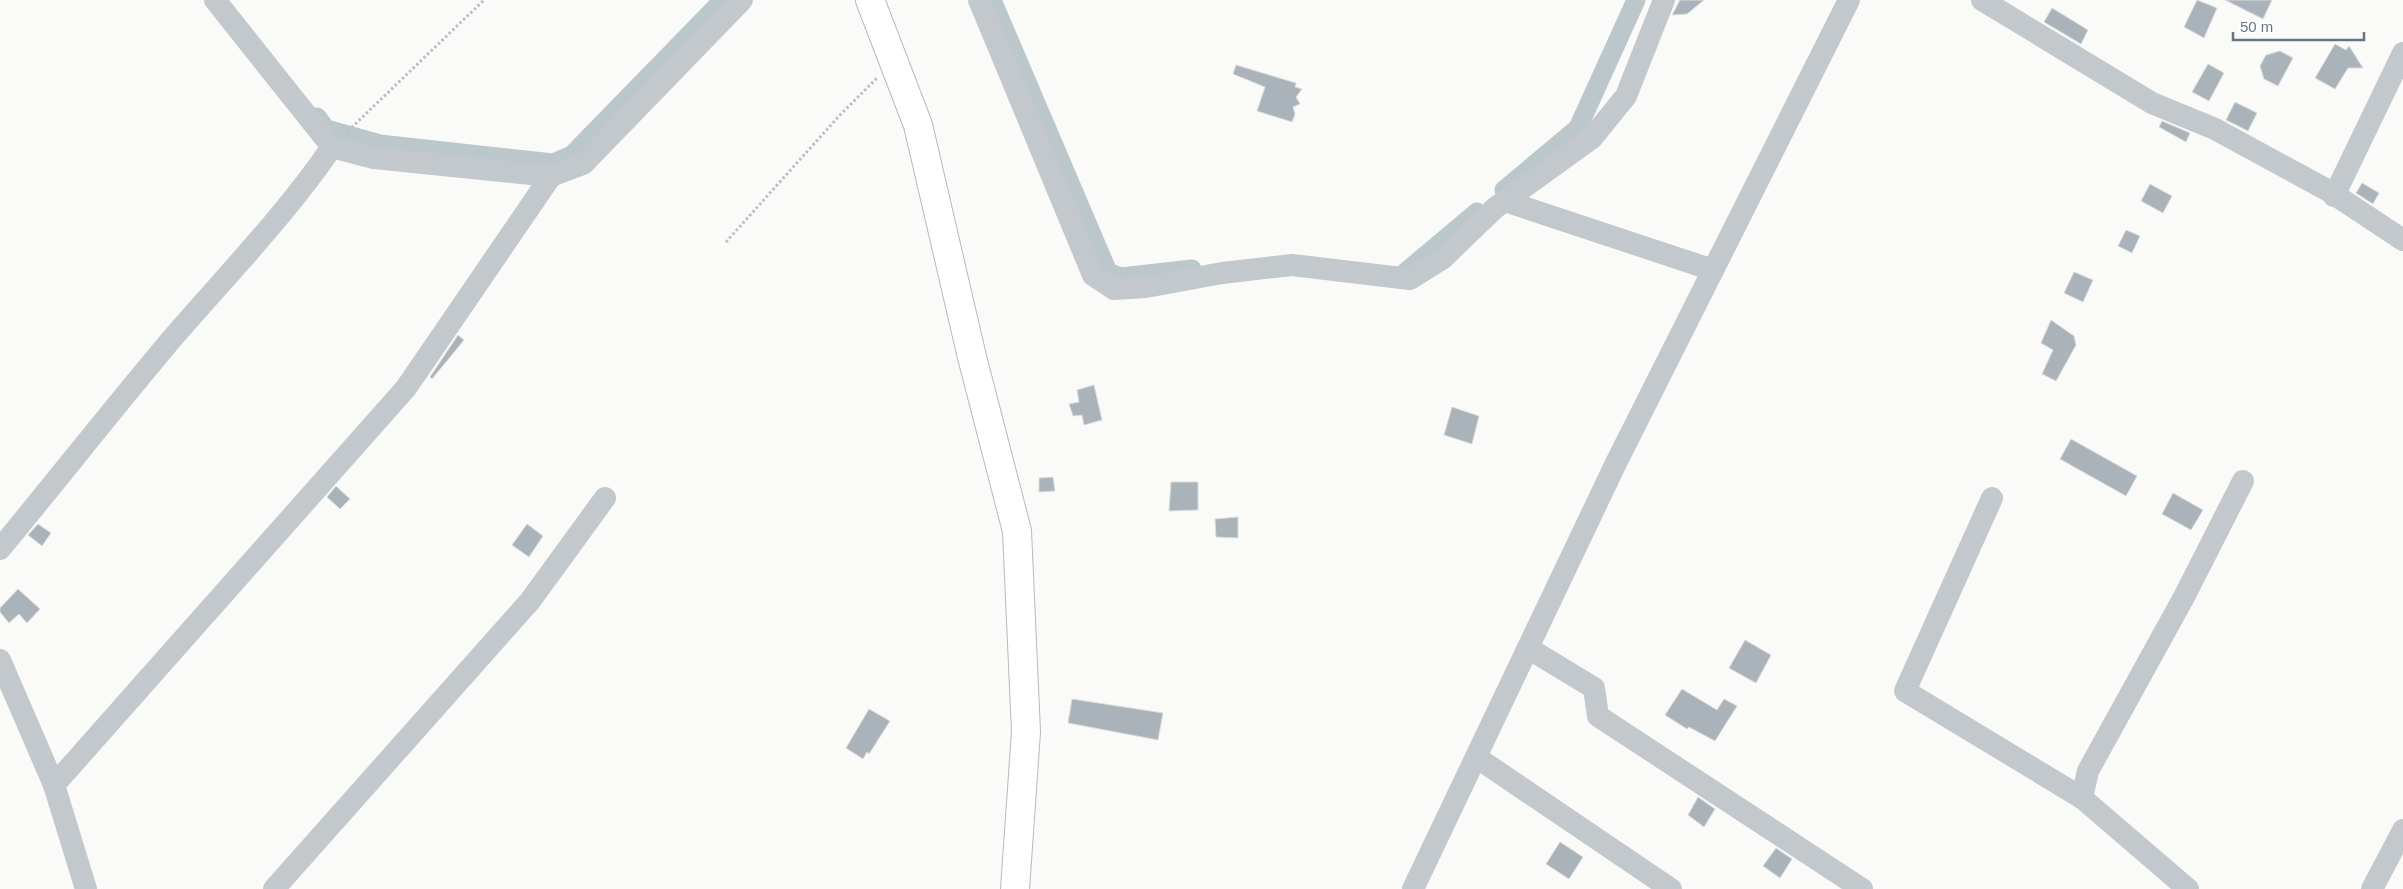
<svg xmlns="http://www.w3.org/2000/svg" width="2403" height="889" viewBox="0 0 2403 889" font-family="Arial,sans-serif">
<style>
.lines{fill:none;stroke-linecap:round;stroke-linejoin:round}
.canal{stroke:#bbc7cb;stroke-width:19}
.building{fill:#aab3b9;stroke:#dcdcda}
.major-casing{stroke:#b5babe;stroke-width:30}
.path{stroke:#bbbfc2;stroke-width:3;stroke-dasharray:2.5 2.5;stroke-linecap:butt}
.minor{stroke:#c3c8cc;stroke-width:22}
.major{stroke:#fff;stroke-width:28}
</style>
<rect width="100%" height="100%" fill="#fafaf8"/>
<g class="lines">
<g class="canal">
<polyline points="992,0 1108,272 1121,277 1192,269"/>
<polyline points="317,117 326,129 380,144 553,163 572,155 723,0"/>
<polyline points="1504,190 1578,128 1636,0"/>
<polyline points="1402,275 1477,212"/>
</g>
</g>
<g class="building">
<polygon points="1680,0 1704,0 1687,14 1672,15"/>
<polygon points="2197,0 2217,8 2204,38 2184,27"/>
<polygon points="2225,0 2272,0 2263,19"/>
<polygon points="2052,8 2088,30 2081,44 2044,22"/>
<polygon points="2335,44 2346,50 2349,46 2363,68 2348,68 2335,89 2315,78"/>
<polygon points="2280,51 2293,58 2278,86 2264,79 2260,66 2266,55"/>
<polygon points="2208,64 2224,73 2209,101 2192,92"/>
<polygon points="1236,65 1296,83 1295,87 1302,89 1296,97 1300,104 1293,107 1295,114 1292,122 1257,111 1265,87 1233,74"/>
<polygon points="2235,102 2257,113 2248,131 2226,120"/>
<polygon points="2162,121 2190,133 2186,142 2159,127"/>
<polygon points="2362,183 2379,193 2373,204 2356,193"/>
<polygon points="2150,184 2172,196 2163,213 2141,201"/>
<polygon points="2126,230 2140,236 2132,253 2118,246"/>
<polygon points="2074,272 2093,280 2083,302 2064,293"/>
<polygon points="2051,320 2074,336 2076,345 2056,381 2042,374 2053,350 2041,343"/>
<polygon points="458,335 464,340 432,379 430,377"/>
<polygon points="1094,385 1102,420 1084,425 1082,415 1073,416 1069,404 1079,402 1077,390"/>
<polygon points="1452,407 1479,416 1472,444 1444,435"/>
<polygon points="2071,439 2137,476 2126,496 2060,459"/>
<polygon points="1053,477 1055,491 1039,492 1039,478"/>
<polygon points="1171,482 1198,482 1198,510 1169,511"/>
<polygon points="336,486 350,499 340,509 327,497"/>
<polygon points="2173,493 2203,510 2191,530 2162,514"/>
<polygon points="1238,517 1238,538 1216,537 1215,519"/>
<polygon points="38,524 51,533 42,546 28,535"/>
<polygon points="527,524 543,536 529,557 512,545"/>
<polygon points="18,589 40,609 27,623 19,614 9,623 0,612 0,608"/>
<polygon points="1745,640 1771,655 1756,683 1729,668"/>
<polygon points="1682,689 1717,710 1724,699 1737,706 1715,741 1689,727 1687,729 1665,715"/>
<polygon points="1072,699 1163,713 1158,740 1068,723"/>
<polygon points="869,709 890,721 869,754 867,752 863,759 846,748"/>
<polygon points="1698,797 1715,809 1704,827 1688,815"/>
<polygon points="1560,842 1583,857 1569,879 1546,864"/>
<polygon points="1776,848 1792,859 1780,878 1763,866"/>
</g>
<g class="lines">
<g class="major-casing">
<polyline id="major" points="870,0 918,125 972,357 1017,531 1026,732 1015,889"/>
</g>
<g class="path">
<polyline points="348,131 484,0"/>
<polyline points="726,242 839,116 877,78"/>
</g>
<g class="minor">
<polyline points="215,0 332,147 374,158 551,176 583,164 742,0"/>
<polyline points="979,0 1093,275 1114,289 1146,287 1222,273 1292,265 1410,279 1442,259 1495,208 1592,138 1626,96 1664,0"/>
<polyline points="1982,0 2152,103 2215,129 2329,191 2403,240"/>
<polyline points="2334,196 2403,53"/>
<polyline points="1505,201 1713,270"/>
<polyline points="1992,498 1905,691 2082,798 2188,889"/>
<path d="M0,549C57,480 112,410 170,341C225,277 284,217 332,147"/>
<polyline points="1528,648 1594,688 1598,716 1862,889"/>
<polyline points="0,660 54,785 86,889"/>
<polyline points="1476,757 1671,889"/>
<polyline points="54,785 406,388 551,176"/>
<polyline points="2082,798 2088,771 2184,597 2243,481"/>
<polyline points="274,889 530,601 605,498"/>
<polyline points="1413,889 1616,463 1849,0"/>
<polyline points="2372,889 2403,830"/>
</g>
<use href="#major" class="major"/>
</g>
<path d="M2233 32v8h131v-8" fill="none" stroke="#657683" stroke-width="2.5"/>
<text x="2240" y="32" font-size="15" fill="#657683" stroke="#ffffff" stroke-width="4" paint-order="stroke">50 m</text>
</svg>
